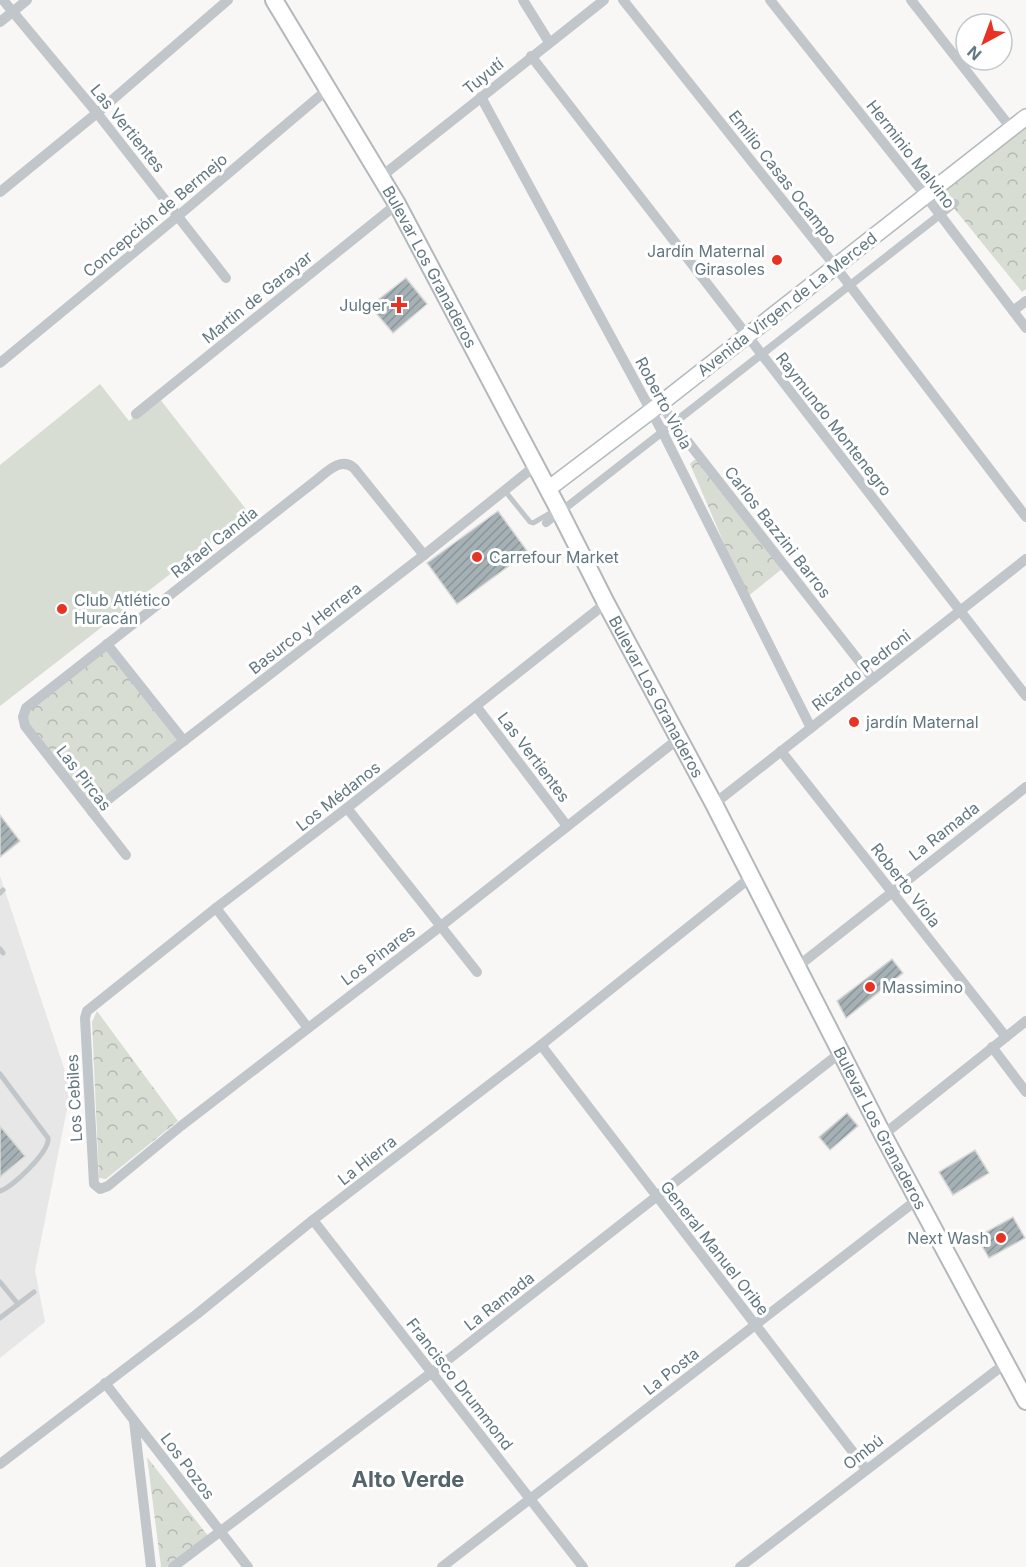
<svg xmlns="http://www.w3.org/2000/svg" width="1026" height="1567" viewBox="0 0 1026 1567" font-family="Inter,sans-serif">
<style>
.built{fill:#e6e7e6}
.park{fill:url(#park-crowns)}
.garden{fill:#d8ddd4}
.building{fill:url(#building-hatch);stroke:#d9d9d7;stroke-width:1.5}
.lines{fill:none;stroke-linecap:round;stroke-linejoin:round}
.secondary-casing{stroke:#b3babe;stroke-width:18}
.primary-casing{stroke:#b2b8bc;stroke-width:20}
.service{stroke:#c0c6c9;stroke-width:5}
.pedestrian{stroke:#c0c6c9;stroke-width:8}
.minor{stroke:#c0c6c9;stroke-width:10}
.secondary{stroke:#fff;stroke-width:15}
.primary{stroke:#fff;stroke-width:16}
.poi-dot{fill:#e83324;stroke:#fff;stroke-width:2}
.labels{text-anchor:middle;stroke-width:6;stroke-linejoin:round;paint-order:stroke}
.street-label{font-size:16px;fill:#627881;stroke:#fff}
.poi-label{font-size:16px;fill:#627881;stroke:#fff;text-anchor:start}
.district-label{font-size:22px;font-weight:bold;fill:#54656c;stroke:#fff}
</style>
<defs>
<pattern id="park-crowns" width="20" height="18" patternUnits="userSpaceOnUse" patternTransform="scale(1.5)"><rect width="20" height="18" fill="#d8ddd4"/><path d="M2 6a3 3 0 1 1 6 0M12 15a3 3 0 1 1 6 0" fill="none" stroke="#b3b8b1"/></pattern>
<pattern id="building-hatch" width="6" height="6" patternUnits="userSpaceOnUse" patternTransform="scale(1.5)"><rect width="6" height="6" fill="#a5b1b5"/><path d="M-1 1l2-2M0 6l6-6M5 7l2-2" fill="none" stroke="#8a9599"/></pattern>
</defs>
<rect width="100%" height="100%" fill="#f8f7f5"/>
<polygon class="built" points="0,876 71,1089 35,1270 45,1322 0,1358"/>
<g class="park">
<polygon points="1026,121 1026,289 1022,292 940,191"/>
<polygon points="694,460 699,460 782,569 747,597 690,464"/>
<polygon points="107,644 184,741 93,813 25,726 26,708"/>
<polygon points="97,1011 178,1121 106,1179 99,1178 92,1022"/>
<polygon points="147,1457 208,1536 167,1567 161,1567"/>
</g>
<polygon class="garden" points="100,384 129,421 159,398 249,513 0,706 0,465"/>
<g class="building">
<polygon points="406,278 427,304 393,333 370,306"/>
<polygon points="498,511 528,552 457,604 427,563"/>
<polygon points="0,815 20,841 0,857"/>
<polygon points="892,959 903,973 846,1018 837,1001"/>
<polygon points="847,1113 858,1126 830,1150 819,1137"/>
<polygon points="0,1126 25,1156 0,1177"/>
<polygon points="975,1150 989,1173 953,1195 939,1172"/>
<polygon points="1013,1217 1025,1238 989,1258 977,1237"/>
</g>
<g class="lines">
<g class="secondary-casing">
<polyline id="secondary" points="548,489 651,411 1026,117"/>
</g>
<g class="primary-casing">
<g id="primary">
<path id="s1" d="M274,0L397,204L558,508L606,603L714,804L883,1135L1026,1401"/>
</g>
</g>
<g class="service">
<polyline points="505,491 530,522 533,523 557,509"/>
<polyline points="0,893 3,890"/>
<polyline points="0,949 3,953"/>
<path d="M0,1074L48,1138C50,1151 13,1187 0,1191"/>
<polyline points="0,1282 18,1304"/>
<polyline points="0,1318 34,1292"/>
</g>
<polyline class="pedestrian" points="546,523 955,203"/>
<g class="minor">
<polyline points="3,0 97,113 226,278"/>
<polyline points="523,0 549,42"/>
<polyline points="623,0 835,266 1026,517"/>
<polyline points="770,0 925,195 1026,328"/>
<polyline points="911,0 1011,128"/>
<polyline points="0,22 27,0"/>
<polyline points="531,56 1026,696"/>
<polyline points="481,97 663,433 811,728"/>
<polyline points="382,176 604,0"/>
<polyline points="0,192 97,113 228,0"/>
<polyline points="1013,311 1026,301"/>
<polyline points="0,363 178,216 328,89"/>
<polyline points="661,403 674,424 873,679"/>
<polyline points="136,414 397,204"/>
<polyline points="606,603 347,808 216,908 87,1011 85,1018 94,1184 100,1189 108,1186 181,1126 441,926 678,739"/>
<polyline points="107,644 184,741"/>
<polyline points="476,706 567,826"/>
<polyline points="781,751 1006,1037"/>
<polyline points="714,804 1026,559"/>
<polyline points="347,808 477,972"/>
<polyline points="92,812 424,555 535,466"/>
<path d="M126,855L25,726L23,717L26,708L314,482C326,473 340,456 354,468L424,555"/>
<polyline points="216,908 308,1028"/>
<polyline points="797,967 1026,787"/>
<polyline points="541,1045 866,1469"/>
<polyline points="992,1047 1026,1092"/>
<polyline points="883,1135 1026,1021"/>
<polyline points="313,1220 583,1567"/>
<polyline points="105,1383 248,1567"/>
<polyline points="134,1421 151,1567"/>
<polyline points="0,1464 197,1314 313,1220 541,1045 751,877"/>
<polyline points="173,1567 431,1373 840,1053"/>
<polyline points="442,1567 918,1199"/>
<polyline points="740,1567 1006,1363"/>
</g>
<use href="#secondary" class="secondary"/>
<use href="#primary" class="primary"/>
</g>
<g class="poi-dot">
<circle cx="777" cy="260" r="6"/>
<path d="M396 296h6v6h6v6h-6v6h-6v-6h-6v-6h6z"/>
<circle cx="477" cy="557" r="6"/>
<circle cx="62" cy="609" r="6"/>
<circle cx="854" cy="722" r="6"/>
<circle cx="870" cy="987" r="6"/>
<circle cx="1001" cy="1238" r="6"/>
</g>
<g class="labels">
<g class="street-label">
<text transform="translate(483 76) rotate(-39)" y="6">Tuyutí</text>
<text transform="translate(128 128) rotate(51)" y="6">Las Vertientes</text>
<text transform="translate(911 154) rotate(52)" y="6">Herminio Malvino</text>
<text transform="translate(783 177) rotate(52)" y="6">Emilio Casas Ocampo</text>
<text transform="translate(155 215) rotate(-40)" y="6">Concepción de Bermejo</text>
<text dy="6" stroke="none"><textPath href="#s1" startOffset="309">Bulevar Los Granaderos</textPath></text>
<text transform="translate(257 297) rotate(-39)" y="6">Martin de Garayar</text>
<text transform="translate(787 304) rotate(-38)" y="6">Avenida Virgen de La Merced</text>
<text transform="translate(664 403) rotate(62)" y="6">Roberto Viola</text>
<text transform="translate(834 424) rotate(52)" y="6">Raymundo Montenegro</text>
<text transform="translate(778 532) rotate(52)" y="6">Carlos Bazzini Barros</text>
<text transform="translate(214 542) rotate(-38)" y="6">Rafael Candia</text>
<text transform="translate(305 628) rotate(-38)" y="6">Basurco y Herrera</text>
<text transform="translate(861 670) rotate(-38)" y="6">Ricardo Pedroni</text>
<text dy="6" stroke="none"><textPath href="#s1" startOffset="795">Bulevar Los Granaderos</textPath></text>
<text transform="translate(534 757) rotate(53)" y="6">Las Vertientes</text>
<text transform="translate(84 778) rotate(52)" y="6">Las Pircas</text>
<text transform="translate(338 796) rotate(-38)" y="6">Los Médanos</text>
<text transform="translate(944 831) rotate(-38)" y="6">La Ramada</text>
<text transform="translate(906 885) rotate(52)" y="6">Roberto Viola</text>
<text transform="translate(378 955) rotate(-37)" y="6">Los Pinares</text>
<text transform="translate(74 1098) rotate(-93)" y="6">Los Cebiles</text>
<text dy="6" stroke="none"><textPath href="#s1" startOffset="1281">Bulevar Los Granaderos</textPath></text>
<text transform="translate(367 1160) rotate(-38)" y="6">La Hierra</text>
<text transform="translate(715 1248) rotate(52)" y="6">General Manuel Oribe</text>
<text transform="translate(499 1301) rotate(-38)" y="6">La Ramada</text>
<text transform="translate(671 1371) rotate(-38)" y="6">La Posta</text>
<text transform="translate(460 1384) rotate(52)" y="6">Francisco Drummond</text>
<text transform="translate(863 1452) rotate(-38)" y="6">Ombú</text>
<text transform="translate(188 1466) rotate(53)" y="6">Los Pozos</text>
</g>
<g class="poi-label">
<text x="765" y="257" text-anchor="end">Jardín Maternal<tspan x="765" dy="18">Girasoles</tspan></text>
<text x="387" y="311" text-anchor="end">Julger</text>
<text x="489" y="563">Carrefour Market</text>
<text x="74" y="606">Club Atlético<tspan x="74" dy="18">Huracán</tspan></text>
<text x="866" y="728">jardín Maternal</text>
<text x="882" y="993">Massimino</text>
<text x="989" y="1244" text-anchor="end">Next Wash</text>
</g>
<g class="district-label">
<text x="408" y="1487">Alto Verde</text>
</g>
</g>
<g transform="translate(984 42) rotate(221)"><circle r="28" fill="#ffffff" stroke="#c0c9cd" stroke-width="1.5"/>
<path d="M0-4.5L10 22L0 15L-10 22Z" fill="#e83324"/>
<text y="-9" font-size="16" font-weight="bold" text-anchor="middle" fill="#627881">N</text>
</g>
</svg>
